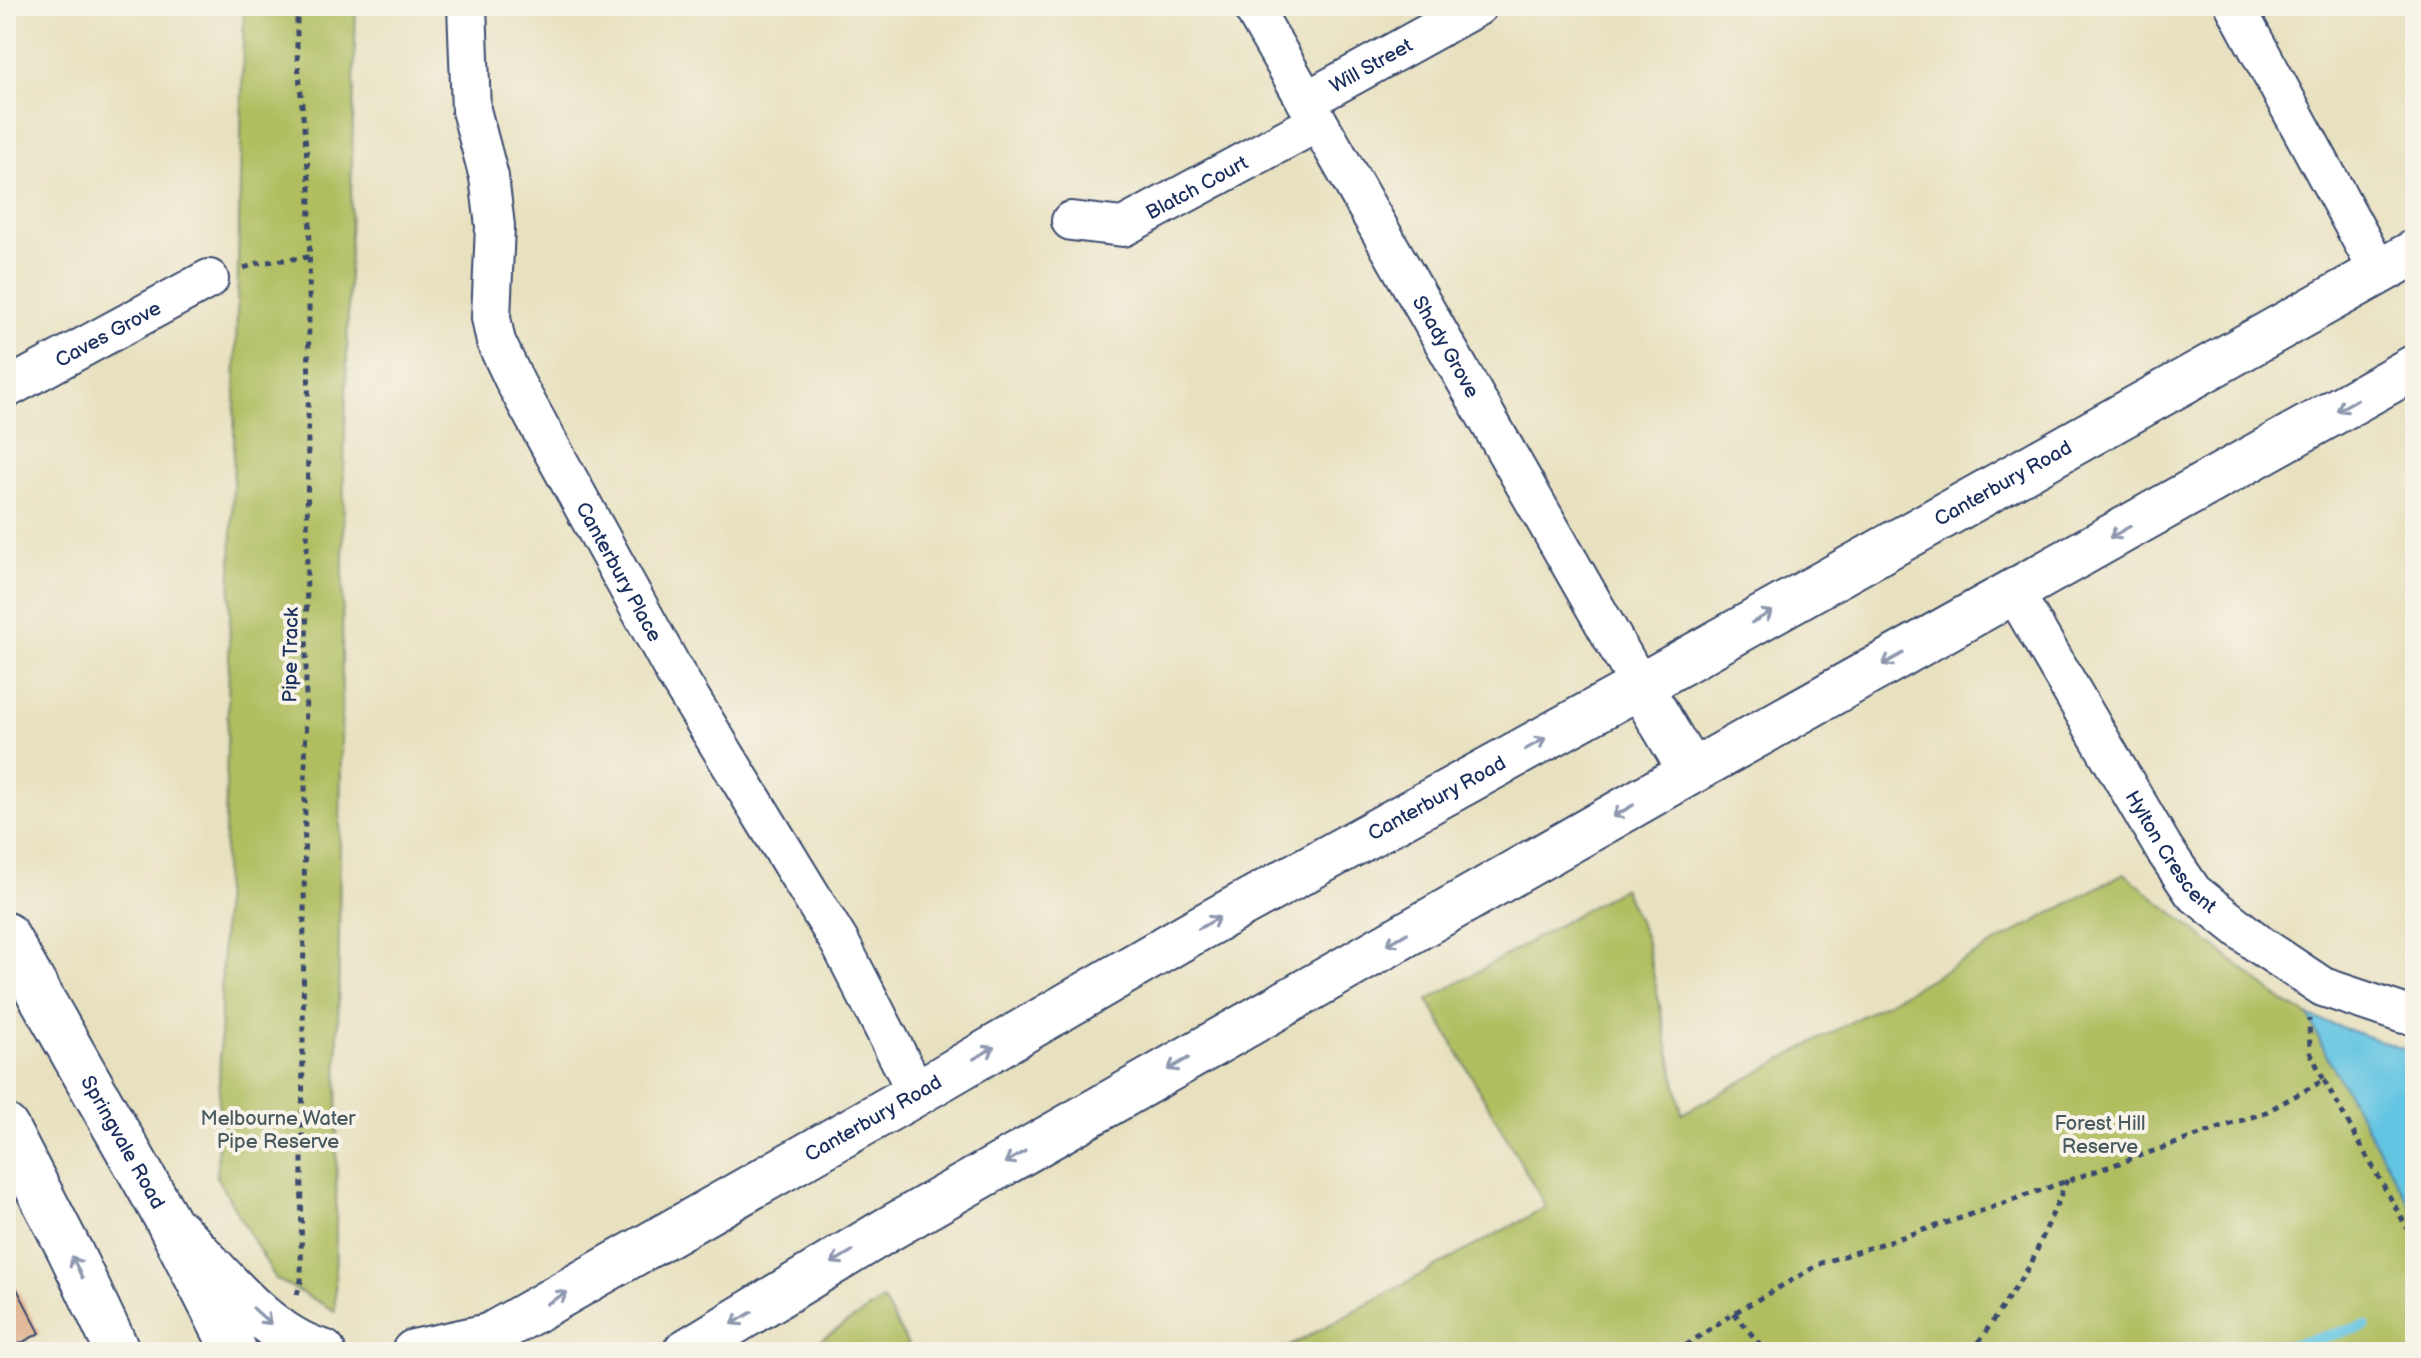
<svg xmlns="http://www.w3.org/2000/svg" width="2421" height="1358" viewBox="0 0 2421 1358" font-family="'Balsamiq Sans',sans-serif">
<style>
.green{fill:#b0be60;stroke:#66765f;stroke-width:2}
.water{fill:#64c5e2;stroke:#407aa0;stroke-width:2}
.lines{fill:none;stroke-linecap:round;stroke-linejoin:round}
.stream{stroke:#64c5e2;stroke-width:11}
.building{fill:#ddaa83}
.minor-casing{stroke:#3a4a6d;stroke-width:42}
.major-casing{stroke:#3a4a6d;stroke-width:48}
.highway-casing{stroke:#3a4a6d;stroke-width:48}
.path{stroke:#3a4a6d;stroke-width:5;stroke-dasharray:6 6;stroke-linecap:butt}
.minor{stroke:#fff;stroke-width:38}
.major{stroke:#fff;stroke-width:44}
.highway{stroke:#fff;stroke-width:44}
.oneway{stroke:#8d97ae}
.labels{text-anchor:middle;stroke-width:8;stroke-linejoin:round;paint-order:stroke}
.street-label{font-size:20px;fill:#1b2f5e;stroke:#f7f3e8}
.park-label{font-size:20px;fill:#485a5f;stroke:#f7f3e8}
</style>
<rect width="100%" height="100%" fill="#f7f3e8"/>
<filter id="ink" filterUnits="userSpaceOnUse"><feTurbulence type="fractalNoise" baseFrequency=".0125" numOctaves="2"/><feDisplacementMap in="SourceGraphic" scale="16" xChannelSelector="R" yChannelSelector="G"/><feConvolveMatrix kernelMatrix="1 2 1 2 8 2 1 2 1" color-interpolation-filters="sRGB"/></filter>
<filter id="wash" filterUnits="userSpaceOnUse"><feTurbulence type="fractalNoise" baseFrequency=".006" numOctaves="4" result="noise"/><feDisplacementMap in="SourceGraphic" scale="32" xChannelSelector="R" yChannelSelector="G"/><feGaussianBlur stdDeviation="1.8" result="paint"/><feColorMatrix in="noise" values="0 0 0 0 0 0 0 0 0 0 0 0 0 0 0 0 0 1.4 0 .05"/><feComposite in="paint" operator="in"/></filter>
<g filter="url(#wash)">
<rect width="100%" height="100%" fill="#e8e1c0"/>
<g class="green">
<polygon points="244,6 356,6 344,471 335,1311 276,1279 217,1178"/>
<polygon points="2124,873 2285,1003 2309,1016 2326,1054 2415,1214 2415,1352 1279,1352 1546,1207 1428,1000 1623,888 1646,938 1682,1114"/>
<polygon points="883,1300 912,1352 802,1352"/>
</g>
<polygon class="water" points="2309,1016 2415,1053 2415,1214 2326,1054"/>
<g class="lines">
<polyline class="stream" points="2266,1352 2365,1326"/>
</g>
<g id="blocks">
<polygon class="building" points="6,1268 40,1333 6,1351"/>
</g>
</g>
<g filter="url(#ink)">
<use href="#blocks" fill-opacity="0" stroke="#3a4a6d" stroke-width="2"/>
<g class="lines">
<g class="minor-casing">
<g id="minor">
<path id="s1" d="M467,6L471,110L489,177L495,226L491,318L496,342L516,384L675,673L840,943L917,1093"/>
<path id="s2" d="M1252,6L1640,686"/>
<polyline points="2235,6 2379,272"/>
<path id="s3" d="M1306,101L1478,6"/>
<path id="s4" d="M1071,221L1123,227L1318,122"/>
<path id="s5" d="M6,389L209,279"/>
<path id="s6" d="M2014,592L2164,849L2193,892L2260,945L2323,987L2404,1014H2415"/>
</g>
</g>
<g class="major-casing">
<g id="major">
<polyline points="1640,686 1691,772"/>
<path d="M178,1231C218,1272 267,1337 323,1352"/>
<polyline points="414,1352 489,1336"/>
<path id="s7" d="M461,1352L917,1093L1193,932L1640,686L2415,252"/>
<polyline points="685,1352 885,1231 1691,772 2415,367"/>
</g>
</g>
<g class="highway-casing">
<g id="highway">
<path id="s8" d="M6,935L168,1221L235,1352"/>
<polyline points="6,1127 70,1251 118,1352"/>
</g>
</g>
<g class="path">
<polyline points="244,268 258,263 309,257"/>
<polyline points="2324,1080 2415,1242"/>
<polyline points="297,1295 301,1281 310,189 297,53 297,6"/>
<polyline points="1734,1313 1766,1352"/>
<polyline points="1676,1352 1734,1313 1822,1263 1955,1220 2266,1112 2324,1080 2310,1052 2309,1019"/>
<polyline points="1972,1352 2031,1264 2067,1180"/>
</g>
<use href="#minor" class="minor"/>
<use href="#major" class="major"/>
<use href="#highway" class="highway"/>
</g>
<defs><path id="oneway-shaft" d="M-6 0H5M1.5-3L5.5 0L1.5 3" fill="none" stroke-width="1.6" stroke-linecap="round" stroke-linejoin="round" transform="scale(2)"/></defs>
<g class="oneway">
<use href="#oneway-shaft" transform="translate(2347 405) rotate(151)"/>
<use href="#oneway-shaft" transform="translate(2120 532) rotate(151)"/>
<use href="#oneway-shaft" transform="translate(1762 617) rotate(-29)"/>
<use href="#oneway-shaft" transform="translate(1893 659) rotate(151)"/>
<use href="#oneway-shaft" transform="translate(1535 744) rotate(-29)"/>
<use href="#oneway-shaft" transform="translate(1623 811) rotate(150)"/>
<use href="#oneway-shaft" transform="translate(1209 923) rotate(-29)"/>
<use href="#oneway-shaft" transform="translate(1397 939) rotate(150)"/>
<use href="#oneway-shaft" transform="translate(984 1053) rotate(-30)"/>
<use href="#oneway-shaft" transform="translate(1178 1064) rotate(150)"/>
<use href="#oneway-shaft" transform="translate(1015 1157) rotate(150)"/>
<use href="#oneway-shaft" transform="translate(842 1257) rotate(149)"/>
<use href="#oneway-shaft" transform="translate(77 1267) rotate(-115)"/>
<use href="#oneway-shaft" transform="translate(557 1298) rotate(-30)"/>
<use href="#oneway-shaft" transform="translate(262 1316) rotate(42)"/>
<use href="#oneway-shaft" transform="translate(742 1318) rotate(149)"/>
</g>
</g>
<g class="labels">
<g class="street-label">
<text dy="7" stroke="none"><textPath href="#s3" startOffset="74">Will Street</textPath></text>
<text dy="7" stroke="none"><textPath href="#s4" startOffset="136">Blatch Court</textPath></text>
<text dy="7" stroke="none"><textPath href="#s5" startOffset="116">Caves Grove</textPath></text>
<text dy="7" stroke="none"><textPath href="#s2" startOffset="392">Shady Grove</textPath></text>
<text dy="7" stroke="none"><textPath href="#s7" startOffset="1770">Canterbury Road</textPath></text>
<text dy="7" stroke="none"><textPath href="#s1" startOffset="600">Canterbury Place</textPath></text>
<text transform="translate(290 655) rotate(-89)" y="7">Pipe Track</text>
<text dy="7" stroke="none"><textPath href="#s7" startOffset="1122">Canterbury Road</textPath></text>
<text dy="7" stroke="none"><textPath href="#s6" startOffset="304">Hylton Crescent</textPath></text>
<text dy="7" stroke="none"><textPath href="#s7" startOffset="474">Canterbury Road</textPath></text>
<text dy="7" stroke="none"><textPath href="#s8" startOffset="238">Springvale Road</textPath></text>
</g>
<g class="park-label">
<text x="278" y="1125">Melbourne Water<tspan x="278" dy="23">Pipe Reserve</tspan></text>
<text x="2100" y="1130">Forest Hill<tspan x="2100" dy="23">Reserve</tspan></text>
</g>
</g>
<rect width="2421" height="1358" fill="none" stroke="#f7f3e8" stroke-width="32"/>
</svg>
